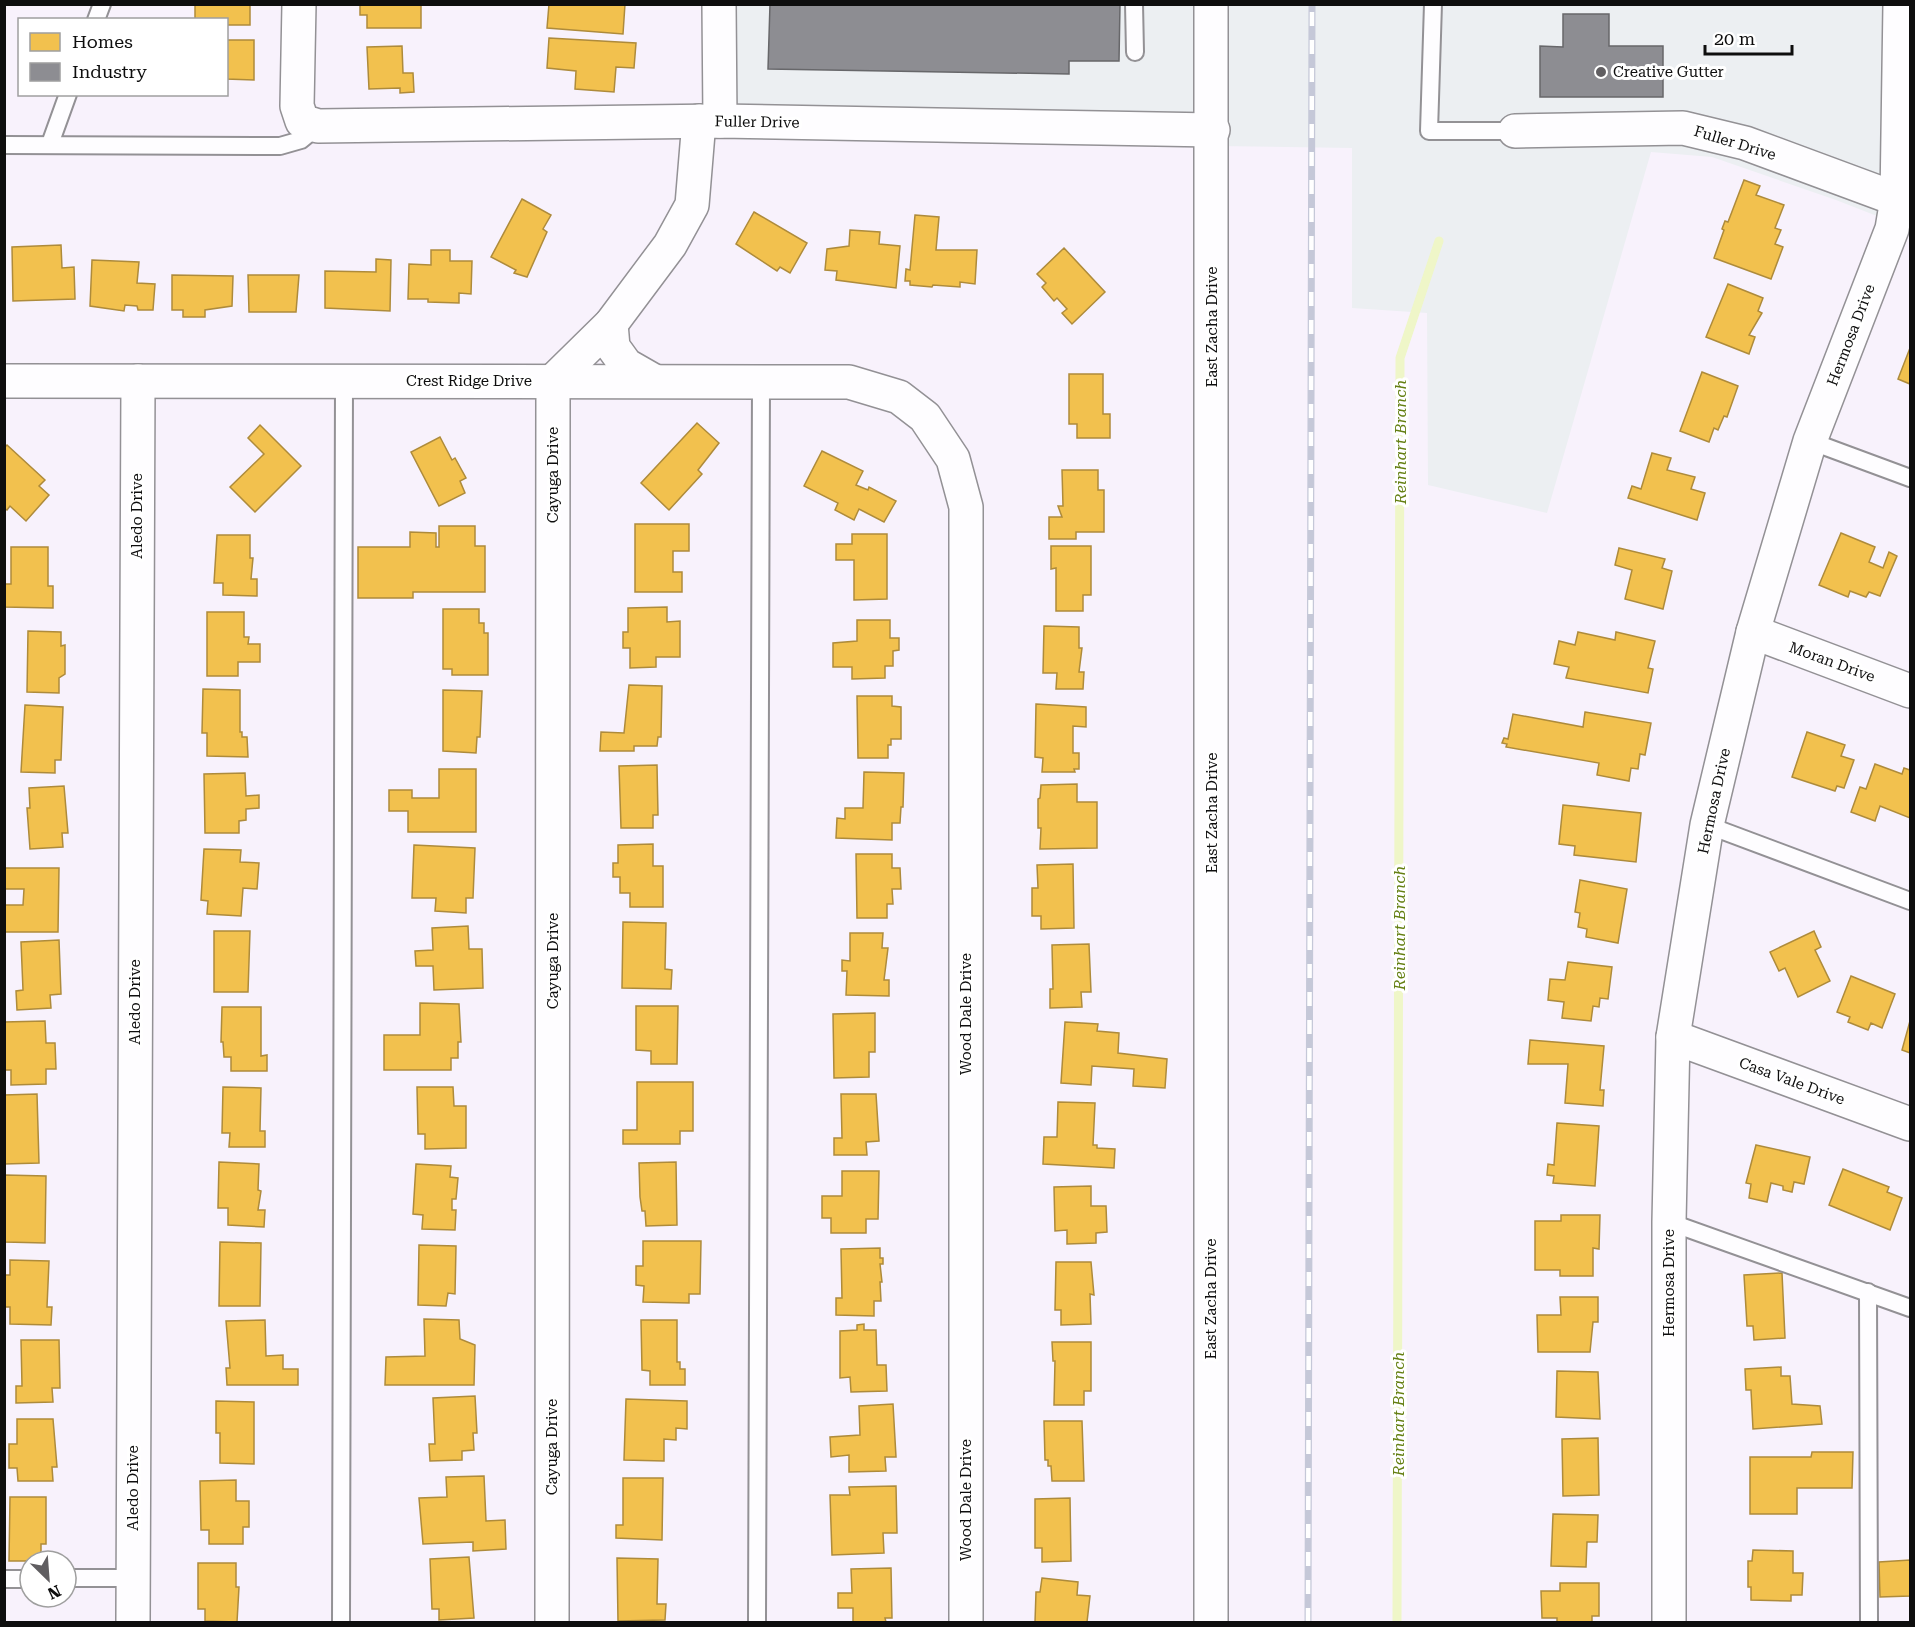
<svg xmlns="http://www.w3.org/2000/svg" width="1915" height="1627" viewBox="0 0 1915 1627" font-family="'Roboto Serif',serif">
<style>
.industrial{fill:#eceff2}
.homes{fill:#f2c14e;stroke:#ae8b3b;stroke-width:1.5}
.industry{fill:#8d8d92;stroke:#67676a;stroke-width:1.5}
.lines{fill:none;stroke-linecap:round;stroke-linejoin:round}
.stream{stroke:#eff6c8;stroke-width:9}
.lane-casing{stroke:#939195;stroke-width:20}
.street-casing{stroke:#939195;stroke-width:36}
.lane{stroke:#fefdff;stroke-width:16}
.street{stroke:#fefdff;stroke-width:33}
.rail-casing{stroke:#c5c8d8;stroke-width:7}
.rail{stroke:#fff;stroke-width:4.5;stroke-dasharray:14;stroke-linecap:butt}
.poi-dot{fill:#605e61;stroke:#fff;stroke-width:2}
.labels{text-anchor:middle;stroke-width:6;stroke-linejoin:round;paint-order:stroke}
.poi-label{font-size:15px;fill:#0e0e0e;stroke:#fff;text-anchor:start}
.street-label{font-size:15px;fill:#0e0e0e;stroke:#fff}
.water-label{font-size:16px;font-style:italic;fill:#647f12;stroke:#fff}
</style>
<rect width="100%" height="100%" fill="#f8f2fc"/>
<polygon class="industrial" points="714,5 1910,5 1910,229 1836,200 1712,157 1651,152 1547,513 1428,485 1427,313 1352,308 1352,148 716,139"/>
<g class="homes">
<polygon points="195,4 250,4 250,25 226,25 226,20 195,20"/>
<polygon points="360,4 421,4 421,28 367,28 367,15 360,15"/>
<polygon points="549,4 625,4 623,34 547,28"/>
<polygon points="549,38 636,43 634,68 616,67 614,92 575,89 576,71 547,68"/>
<polygon points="226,40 254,40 254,80 226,79"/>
<polygon points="402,46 403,73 413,73 414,92 400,93 400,88 369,89 367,47"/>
<polygon points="1744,180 1760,186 1756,195 1784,205 1775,228 1781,230 1775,244 1783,247 1771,279 1714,258 1724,230 1722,229 1725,221 1728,222"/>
<polygon points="522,199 551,215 543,229 547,232 527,277 514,273 516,270 491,257"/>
<polygon points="754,212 807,243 790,273 780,267 777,271 736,244"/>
<polygon points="915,215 939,217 936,250 977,250 975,284 960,282 960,287 933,285 932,287 910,285 910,281 905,281 906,269 910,270"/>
<polygon points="850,230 880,232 879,244 900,246 896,288 836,280 837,271 825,270 827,249 849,246"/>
<polygon points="61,245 62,268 74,267 75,299 13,301 12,247"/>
<polygon points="1064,248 1105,292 1072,324 1062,313 1067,309 1057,298 1054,301 1042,287 1046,283 1037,274"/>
<polygon points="431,250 450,250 450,261 472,261 471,294 459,293 459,303 428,302 428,299 408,299 409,264 431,265"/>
<polygon points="376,259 391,260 390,311 325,308 325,271 376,272"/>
<polygon points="92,260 139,262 137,283 155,284 153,310 138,310 137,306 125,305 124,311 90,306"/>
<polygon points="172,275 233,276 232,306 205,310 205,317 183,317 183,310 172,310"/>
<polygon points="248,275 299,275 296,312 249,312"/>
<polygon points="1728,284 1763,298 1758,311 1762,313 1749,335 1755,337 1749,354 1706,337"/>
<polygon points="1910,348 1910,384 1898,379"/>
<polygon points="1702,372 1738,386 1727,417 1724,416 1718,430 1714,428 1709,442 1680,431"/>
<polygon points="1069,374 1103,374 1103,414 1110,414 1110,438 1077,438 1077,424 1069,424"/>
<polygon points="697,423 719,443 698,470 702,474 669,510 641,483"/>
<polygon points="260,425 301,466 255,512 230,487 264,454 248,438"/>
<polygon points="440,437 452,460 455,458 466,478 460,481 465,493 439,506 411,452"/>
<polygon points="7,445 45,480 39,486 49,495 26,521 10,506 7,510 4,508 4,448"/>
<polygon points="822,451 863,471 856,485 868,490 869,487 896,501 884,522 859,509 854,520 835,510 838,503 804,486"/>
<polygon points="1652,453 1671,458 1667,470 1695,477 1691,489 1705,493 1697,520 1628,498 1632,486 1641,489"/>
<polygon points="1062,470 1098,470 1098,490 1104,490 1104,532 1076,532 1076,539 1049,539 1049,517 1062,517 1058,506 1063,506"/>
<polygon points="635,524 689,524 689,551 673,551 673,572 682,572 682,592 635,592"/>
<polygon points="439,526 475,526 475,546 485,546 485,592 413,592 413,598 358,598 358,547 410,547 410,532 436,533 436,547 439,547"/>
<polygon points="1841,533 1875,547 1869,562 1883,568 1889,552 1897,556 1880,596 1869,592 1866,597 1850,591 1848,597 1819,585"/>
<polygon points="852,534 887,534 887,599 854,600 854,560 836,560 836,544 852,544"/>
<polygon points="217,535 250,535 250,558 253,558 251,579 257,579 257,596 223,595 223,583 214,583"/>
<polygon points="1051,546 1091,546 1091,595 1083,595 1083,611 1056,611 1056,568 1051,569"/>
<polygon points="11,547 48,547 48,586 53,586 53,608 4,607 4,584 11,584"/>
<polygon points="1619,548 1665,559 1662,568 1672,571 1663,609 1625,599 1632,570 1615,565"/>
<polygon points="667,607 667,622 680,621 680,657 656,657 656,667 630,668 630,648 623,648 623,632 628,632 628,608"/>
<polygon points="443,609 479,609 479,623 484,623 484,633 488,633 488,675 452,675 452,669 443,669"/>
<polygon points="207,612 244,612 244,637 249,637 248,644 260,644 260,662 238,662 238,676 207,676"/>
<polygon points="857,620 890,620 890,638 899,638 899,650 893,651 893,666 885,666 885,678 852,679 852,667 833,667 833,643 857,641"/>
<polygon points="1044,626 1079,627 1079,648 1082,648 1079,672 1084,672 1083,689 1056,689 1057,673 1043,673"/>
<polygon points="28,631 61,632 61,646 65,645 65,674 59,678 59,693 27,692"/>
<polygon points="1578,632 1615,640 1616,632 1655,641 1648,668 1653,669 1648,693 1566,678 1569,667 1554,664 1559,641 1575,645"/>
<polygon points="629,685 662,686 661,737 658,737 657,746 634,746 634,751 600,751 601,732 624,733"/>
<polygon points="203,689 240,690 240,732 242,732 242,737 247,737 248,757 207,756 207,733 202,733"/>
<polygon points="443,690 482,691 480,737 477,737 476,753 443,751"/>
<polygon points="857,696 892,696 892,706 901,707 901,739 891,739 891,745 888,745 888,758 858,758"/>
<polygon points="1036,704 1086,707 1086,727 1073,726 1073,753 1079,753 1079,769 1074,769 1075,772 1042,772 1043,758 1035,757"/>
<polygon points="25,705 63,707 61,760 55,760 55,773 21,772"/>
<polygon points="1585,712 1651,723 1645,755 1640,754 1638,769 1631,768 1629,781 1597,775 1599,763 1506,747 1507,744 1502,743 1504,738 1508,739 1513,714 1583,727"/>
<polygon points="1807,732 1845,745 1841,756 1854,760 1844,788 1837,786 1835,791 1792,777"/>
<polygon points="1875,764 1902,774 1904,768 1910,770 1910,818 1880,806 1875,821 1851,812 1860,787 1866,789"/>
<polygon points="657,765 658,815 653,815 653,828 621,828 619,766"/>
<polygon points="439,769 476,769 476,832 408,832 408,811 389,811 389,790 412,790 412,798 439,798"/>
<polygon points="864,772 904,773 903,807 901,807 900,823 892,823 892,840 836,838 837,818 845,819 845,808 863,808"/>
<polygon points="245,773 246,796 259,795 259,808 246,809 246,820 239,821 239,833 205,833 204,774"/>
<polygon points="1077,784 1077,802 1097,802 1097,848 1040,849 1041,828 1038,828 1038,799 1040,798 1041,785"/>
<polygon points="64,786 68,833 62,833 63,847 30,849 27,808 30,808 29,788"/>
<polygon points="1563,805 1641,813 1636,862 1574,855 1575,846 1559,844"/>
<polygon points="653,844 653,866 663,866 663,907 630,907 630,893 620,893 620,877 613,877 613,863 618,863 618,845"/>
<polygon points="414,845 475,848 473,898 466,898 466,913 435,911 436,898 412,898"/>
<polygon points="204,849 241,850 240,862 259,863 257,889 243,888 241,916 207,914 208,901 201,900"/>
<polygon points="856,854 892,854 892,868 900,868 901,889 892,889 893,904 887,904 887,918 857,918"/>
<polygon points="1073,864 1074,928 1041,929 1041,916 1032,916 1032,888 1038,888 1037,865"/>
<polygon points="4,868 59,868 58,932 4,932 4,905 23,905 24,889 4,889"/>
<polygon points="1580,880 1627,889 1618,943 1586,937 1587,929 1578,927 1580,913 1575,912"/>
<polygon points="623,922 666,923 665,969 672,970 671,989 622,988"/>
<polygon points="468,926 469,949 482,949 483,988 434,990 433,966 416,966 415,951 433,950 432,928"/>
<polygon points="214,931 250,931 248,992 214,992"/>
<polygon points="1814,931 1821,947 1815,950 1830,981 1798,997 1785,968 1779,971 1770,952"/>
<polygon points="850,933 883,933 882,948 888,948 884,980 889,980 889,996 846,995 847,971 842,971 842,960 850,961"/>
<polygon points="59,940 61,994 50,995 51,1008 17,1010 16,991 23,990 21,942"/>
<polygon points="1089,944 1091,992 1081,992 1082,1007 1050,1008 1050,989 1053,989 1052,945"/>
<polygon points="1568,962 1612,967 1608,999 1600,998 1599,1007 1593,1006 1591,1021 1562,1018 1564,1002 1548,1000 1550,979 1565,980"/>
<polygon points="1851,976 1895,994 1882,1028 1871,1023 1868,1030 1848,1022 1850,1017 1837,1012"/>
<polygon points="420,1003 459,1004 461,1042 458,1042 458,1058 451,1058 451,1070 384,1070 384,1035 420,1035"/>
<polygon points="636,1006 678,1006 677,1064 651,1064 651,1051 636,1050"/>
<polygon points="222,1007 261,1007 261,1056 267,1055 267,1071 231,1071 231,1057 224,1057 223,1042 221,1042"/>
<polygon points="875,1013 875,1052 869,1052 869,1077 834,1078 833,1014"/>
<polygon points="45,1021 46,1043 55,1043 56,1069 46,1069 46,1084 11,1085 11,1070 4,1070 4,1022"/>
<polygon points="1910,1021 1910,1053 1902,1050"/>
<polygon points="1065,1022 1098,1024 1097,1031 1119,1033 1118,1053 1167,1059 1165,1088 1133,1086 1134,1069 1092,1066 1091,1085 1061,1083"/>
<polygon points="1530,1040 1604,1046 1600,1090 1604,1090 1603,1106 1565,1103 1568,1064 1528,1064"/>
<polygon points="637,1082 693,1082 693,1131 680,1131 680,1144 623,1144 623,1130 637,1130"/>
<polygon points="223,1087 261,1088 260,1131 265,1131 265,1147 229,1147 230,1133 222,1133"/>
<polygon points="417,1087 453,1087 454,1106 466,1106 466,1148 425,1149 425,1134 418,1134"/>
<polygon points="37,1094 39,1163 4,1164 4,1095"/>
<polygon points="841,1094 876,1094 879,1141 866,1142 867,1155 834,1155 834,1138 842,1138"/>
<polygon points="1058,1102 1095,1103 1093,1145 1097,1145 1097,1148 1115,1149 1114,1168 1043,1164 1044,1137 1057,1137"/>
<polygon points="1557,1123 1599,1126 1595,1186 1553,1183 1554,1176 1547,1175 1548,1164 1554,1165"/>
<polygon points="1756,1145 1810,1157 1804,1184 1794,1182 1792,1192 1783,1190 1783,1186 1771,1183 1767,1202 1749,1198 1751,1184 1746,1183"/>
<polygon points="219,1162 259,1164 258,1190 261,1191 258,1210 265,1210 264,1227 228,1225 228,1208 218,1208"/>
<polygon points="676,1162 677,1225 646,1226 645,1211 642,1211 640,1197 639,1163"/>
<polygon points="416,1164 451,1166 450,1177 458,1178 456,1199 452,1199 452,1210 456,1210 455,1230 422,1229 423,1215 413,1214"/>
<polygon points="1843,1169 1889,1187 1887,1192 1902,1198 1890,1230 1829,1205"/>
<polygon points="842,1171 879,1171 878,1219 866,1219 866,1233 831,1233 831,1218 822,1218 822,1196 842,1196"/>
<polygon points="5,1175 46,1176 45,1243 5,1242"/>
<polygon points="1091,1186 1091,1206 1106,1206 1107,1232 1096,1233 1096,1243 1067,1244 1067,1230 1055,1231 1054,1187"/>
<polygon points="1561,1215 1600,1215 1599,1249 1593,1248 1593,1276 1560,1276 1560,1270 1535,1270 1535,1221 1561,1221"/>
<polygon points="643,1241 701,1241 700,1294 689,1294 689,1303 643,1302 644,1286 636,1285 636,1266 643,1266"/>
<polygon points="220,1242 261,1243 260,1306 219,1306"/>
<polygon points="419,1245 456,1246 455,1294 448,1293 446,1306 418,1305"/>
<polygon points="880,1248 880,1258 883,1258 883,1264 880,1264 882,1282 880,1282 881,1301 874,1301 874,1316 836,1315 836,1298 842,1298 841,1249"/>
<polygon points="10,1260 49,1261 47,1307 52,1307 51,1325 10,1324 10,1307 4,1307 4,1275 10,1275"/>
<polygon points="1056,1262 1091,1262 1094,1295 1090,1294 1091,1324 1061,1325 1061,1310 1055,1310"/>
<polygon points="1782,1273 1785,1338 1754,1340 1753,1326 1747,1326 1744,1275"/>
<polygon points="1560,1297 1598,1297 1598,1322 1593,1322 1590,1352 1538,1352 1537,1315 1561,1315"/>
<polygon points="424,1319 459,1320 460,1339 475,1345 474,1385 385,1385 386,1357 425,1356"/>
<polygon points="265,1320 266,1356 283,1355 283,1369 298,1369 298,1385 227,1385 226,1368 230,1368 226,1321"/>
<polygon points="641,1320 677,1320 677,1362 680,1362 680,1369 685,1369 685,1385 650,1385 650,1371 642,1370"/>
<polygon points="864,1324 864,1330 876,1330 877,1365 886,1365 887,1391 851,1392 850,1377 840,1378 840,1331 857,1330 857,1325"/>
<polygon points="21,1340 59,1340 60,1388 52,1388 53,1402 16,1403 16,1386 22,1386"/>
<polygon points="1052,1342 1091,1342 1091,1391 1084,1391 1084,1405 1054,1405 1055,1361 1053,1361"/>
<polygon points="1781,1367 1781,1376 1790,1376 1792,1404 1820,1406 1822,1424 1753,1429 1751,1390 1746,1390 1745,1369"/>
<polygon points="1557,1371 1598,1372 1600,1419 1556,1417"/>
<polygon points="475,1396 477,1433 473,1433 474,1450 462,1451 462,1460 430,1461 429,1444 435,1444 433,1398"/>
<polygon points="626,1399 687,1401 687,1429 676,1428 676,1440 664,1439 664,1461 624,1460"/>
<polygon points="216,1401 254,1402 254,1464 220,1463 220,1433 216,1433"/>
<polygon points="893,1404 896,1457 885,1457 886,1471 849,1472 849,1455 831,1457 830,1437 860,1435 859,1406"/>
<polygon points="17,1419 53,1419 57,1467 52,1467 53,1481 18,1481 17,1468 9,1468 9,1444 17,1444"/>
<polygon points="1044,1421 1082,1421 1084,1481 1052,1481 1051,1466 1048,1466 1048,1460 1045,1460"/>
<polygon points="1598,1438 1599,1495 1563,1496 1562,1439"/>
<polygon points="1812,1452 1853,1452 1852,1488 1797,1488 1797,1514 1750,1514 1750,1457 1811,1457"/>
<polygon points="484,1476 486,1521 505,1520 506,1549 473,1551 473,1542 423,1544 419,1498 447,1497 446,1477"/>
<polygon points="623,1478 663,1478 662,1540 616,1538 616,1525 623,1525"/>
<polygon points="236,1480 236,1501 249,1501 249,1527 243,1527 243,1544 209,1544 209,1530 201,1530 200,1481"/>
<polygon points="896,1486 897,1533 883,1533 884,1553 832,1555 830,1495 850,1495 849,1487"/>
<polygon points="10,1497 46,1497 46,1544 41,1544 41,1561 9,1561"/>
<polygon points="1070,1498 1071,1561 1042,1562 1042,1548 1035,1548 1035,1499"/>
<polygon points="1553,1514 1598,1515 1597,1542 1587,1542 1586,1567 1551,1566"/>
<polygon points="1753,1550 1793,1551 1793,1573 1803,1573 1802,1595 1791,1595 1791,1601 1751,1600 1751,1587 1748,1587 1748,1561 1752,1561"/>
<polygon points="469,1557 474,1618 439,1620 439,1609 432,1609 430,1559"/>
<polygon points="617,1558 658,1559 657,1604 666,1604 665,1620 618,1621"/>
<polygon points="1910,1560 1910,1596 1880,1597 1879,1562"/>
<polygon points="198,1563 236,1563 236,1587 239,1587 237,1622 205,1621 205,1609 198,1609"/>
<polygon points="891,1568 892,1618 885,1618 886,1622 853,1622 853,1608 838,1608 838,1593 852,1593 851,1569"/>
<polygon points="1042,1578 1078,1582 1077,1595 1090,1596 1087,1622 1035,1622 1036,1592 1040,1592"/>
<polygon points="1560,1583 1599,1583 1599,1616 1592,1616 1592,1622 1557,1622 1557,1618 1542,1618 1541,1591 1560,1591"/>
</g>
<g class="industry">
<polygon points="770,4 1120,4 1119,61 1069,61 1069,74 768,69"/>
<polygon points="1563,14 1609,14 1609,46 1663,46 1663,97 1540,97 1540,46 1563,47"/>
</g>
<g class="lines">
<polyline class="stream" points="1397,1622 1400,358 1439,241"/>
<g class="lane-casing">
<g id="lane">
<polyline points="1134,4 1135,52"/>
<polyline points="1433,4 1429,131 1515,131"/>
<polyline points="96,20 102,4"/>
<polyline points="50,144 68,94"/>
<polyline points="4,145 280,146 301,140 318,126"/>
<polyline points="1810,441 1910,478"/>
<polyline points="1707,825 1910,901"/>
<polyline points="1669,1222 1910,1308"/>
<polyline points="1868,1292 1869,1622"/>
<polyline points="66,1578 133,1578"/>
<polyline points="4,1579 30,1579"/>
<polyline points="341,1622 344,381"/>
<polyline points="757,1622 761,382"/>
</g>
</g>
<g class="street-casing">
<g id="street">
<polyline points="299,4 297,106 302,121 318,126 720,121 1213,130"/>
<polyline points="719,4 720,121"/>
<polyline points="1515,131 1683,128 1745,143 1910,204"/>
<polyline points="611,324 613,347 626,365 654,381"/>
<polyline points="4,381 849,382 899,397 925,417 953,459 966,507 966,1622"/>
<polyline points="1753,632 1910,691"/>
<polyline points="1673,1037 1910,1124"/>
<polyline points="133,1622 138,381"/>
<polyline points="552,1622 553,381 611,324 670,245 692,205 699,121"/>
<polyline points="1211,1622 1211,4"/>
<polyline points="1669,1622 1669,1222 1673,1037 1707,825 1753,632 1810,441 1892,229 1897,199 1900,4"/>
</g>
</g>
<use href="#lane" class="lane"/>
<use href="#street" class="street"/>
<g class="rail-casing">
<polyline id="rail" points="1308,1622 1312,4"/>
</g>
<use href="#rail" class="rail"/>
</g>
<circle class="poi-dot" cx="1601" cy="72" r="6"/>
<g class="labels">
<g class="poi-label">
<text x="1613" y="77">Creative Gutter</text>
</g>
<g class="street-label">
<text transform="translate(757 122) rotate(1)" y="5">Fuller Drive</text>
<text transform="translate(1735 143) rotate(17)" y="5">Fuller Drive</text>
<text transform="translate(1212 327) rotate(-90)" y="5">East Zacha Drive</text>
<text transform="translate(1851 335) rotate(-69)" y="5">Hermosa Drive</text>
<text x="469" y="386">Crest Ridge Drive</text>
<text transform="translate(553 475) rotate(-90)" y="5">Cayuga Drive</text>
<text transform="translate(137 516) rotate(-90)" y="5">Aledo Drive</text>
<text transform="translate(1832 662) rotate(20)" y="5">Moran Drive</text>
<text transform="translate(1714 801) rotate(-78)" y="5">Hermosa Drive</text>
<text transform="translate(1212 813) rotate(-90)" y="5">East Zacha Drive</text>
<text transform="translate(553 961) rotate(-90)" y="5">Cayuga Drive</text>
<text transform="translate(135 1002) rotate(-90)" y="5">Aledo Drive</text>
<text transform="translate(966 1014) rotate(-90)" y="5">Wood Dale Drive</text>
<text transform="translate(1792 1081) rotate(20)" y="5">Casa Vale Drive</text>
<text transform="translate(1669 1283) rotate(-90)" y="5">Hermosa Drive</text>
<text transform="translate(1211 1299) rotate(-90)" y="5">East Zacha Drive</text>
<text transform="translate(552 1447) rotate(-90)" y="5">Cayuga Drive</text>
<text transform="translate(133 1488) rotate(-90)" y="5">Aledo Drive</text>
<text transform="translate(966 1500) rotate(-90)" y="5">Wood Dale Drive</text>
</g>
<g class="water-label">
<text transform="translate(1400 442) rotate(-90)" y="6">Reinhart Branch</text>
<text transform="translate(1399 928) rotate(-90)" y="6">Reinhart Branch</text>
<text transform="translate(1398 1414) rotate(-90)" y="6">Reinhart Branch</text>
</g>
</g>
<rect width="1915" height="1627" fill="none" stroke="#0e0e0e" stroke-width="12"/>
<rect x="18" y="18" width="210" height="78" fill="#ffffff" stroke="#9f9f9f" stroke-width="1.5"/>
<rect x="30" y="33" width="30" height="18" fill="#f2c14e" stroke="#9f9f9f" stroke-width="1.5"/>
<text x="72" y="48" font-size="18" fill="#0e0e0e">Homes</text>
<rect x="30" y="63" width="30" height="18" fill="#8d8d92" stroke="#9f9f9f" stroke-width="1.5"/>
<text x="72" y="78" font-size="18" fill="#0e0e0e">Industry</text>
<g transform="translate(48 1579) rotate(155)"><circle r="28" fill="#ffffff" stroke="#9f9f9f" stroke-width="1.5"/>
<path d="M0-4.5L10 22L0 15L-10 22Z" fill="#605e61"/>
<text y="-9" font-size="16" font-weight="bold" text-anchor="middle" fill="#0e0e0e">N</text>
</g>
<path d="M1705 45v9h87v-9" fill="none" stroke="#0e0e0e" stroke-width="3"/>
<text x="1714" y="45" font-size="18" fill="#0e0e0e" stroke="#ffffff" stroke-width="4.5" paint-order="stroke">20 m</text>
</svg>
